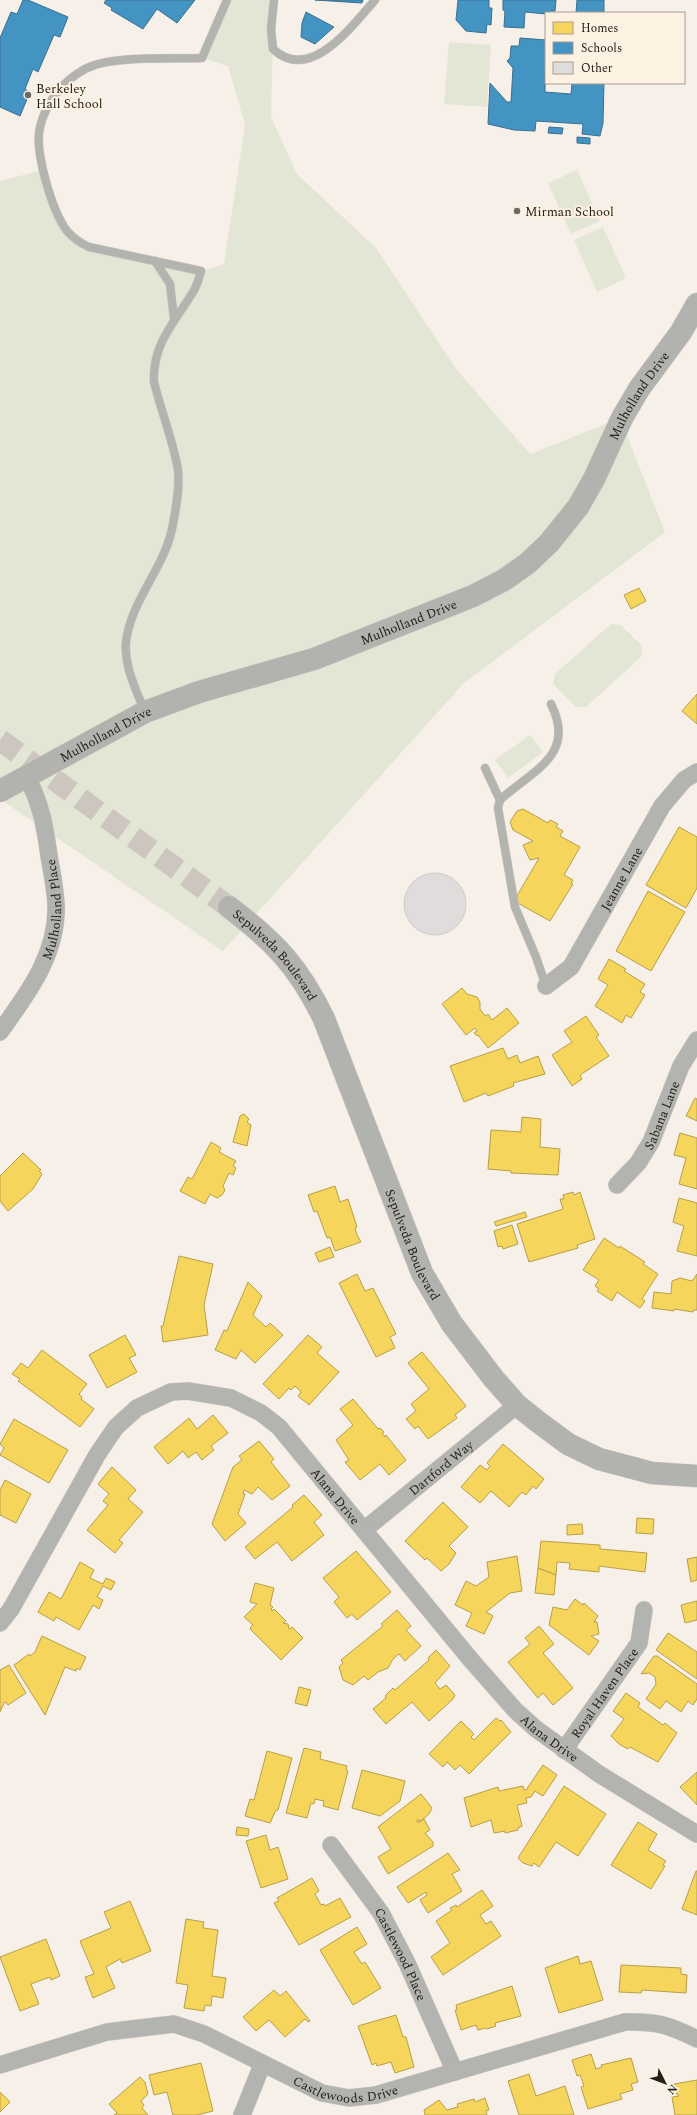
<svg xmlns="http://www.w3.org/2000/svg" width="697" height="2115" viewBox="0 0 697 2115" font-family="Spectral,serif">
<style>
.green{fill:#e3e6d5}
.homes{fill:#f6d55c;stroke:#b79f48}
.schools{fill:#4393c3;stroke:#3a7090}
.building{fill:#dfdcdb;stroke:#d0cccc}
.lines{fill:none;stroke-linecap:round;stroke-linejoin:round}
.secondary-tunnel{stroke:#cdc6bf;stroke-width:22;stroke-dasharray:22 11;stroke-linecap:butt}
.service-casing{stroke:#cfcbc5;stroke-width:9}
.minor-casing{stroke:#cfcbc5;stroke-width:18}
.secondary-casing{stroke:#cfcbc5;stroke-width:23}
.service{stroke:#b3b4b0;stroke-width:8}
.minor{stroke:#b3b4b0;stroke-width:17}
.secondary{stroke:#b2b2ae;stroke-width:22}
.poi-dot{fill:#6e6962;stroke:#fdf1e2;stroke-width:1.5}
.labels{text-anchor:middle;stroke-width:4;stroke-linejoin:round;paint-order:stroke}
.poi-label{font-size:13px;fill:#24201a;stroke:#fdf1e2;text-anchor:start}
.street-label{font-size:13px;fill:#24201a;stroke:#fdf1e2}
</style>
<rect width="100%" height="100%" fill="#f7f0e8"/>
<g class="green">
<polygon points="227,0 274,0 271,117 297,174 376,248 456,369 530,454 620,418 665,532 463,684 223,951 0,799 0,181 43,170 63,225 83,244 201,271 224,264 245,125 228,66 202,58"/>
<polygon points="449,42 491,45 487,107 444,104"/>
<polygon points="577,170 600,221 571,234 548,183"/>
<polygon points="603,227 626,278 597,292 574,240"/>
<polygon points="611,624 621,625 641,645 642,656 586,707 576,707 553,684 555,674"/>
<polygon points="530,735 543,752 508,778 495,760"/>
</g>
<g class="homes">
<polygon points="639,588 646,601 631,609 624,595"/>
<polygon points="697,694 697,724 682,711"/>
<polygon points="523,809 548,823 550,820 558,824 556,827 563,831 560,836 580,847 564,875 573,880 571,883 573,884 550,921 514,901 539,858 530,860 523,845 533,841 513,830 510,822 517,811"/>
<polygon points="679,827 697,837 697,888 686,908 646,885"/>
<polygon points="648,891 685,912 651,971 616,951"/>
<polygon points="609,959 626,969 624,971 645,984 640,992 645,995 631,1018 626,1015 622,1023 595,1006 608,985 598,979"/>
<polygon points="462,988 467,994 477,997 480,1002 480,1009 485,1016 488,1014 492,1020 507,1008 519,1023 488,1048 478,1035 477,1036 474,1033 477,1031 475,1028 466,1035 442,1004"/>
<polygon points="586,1016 599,1035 596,1037 609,1056 580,1075 582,1079 572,1086 552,1055 572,1042 564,1031"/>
<polygon points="503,1048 508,1059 517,1055 520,1063 538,1056 545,1074 513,1083 514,1086 488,1096 486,1093 464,1102 450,1066"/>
<polygon points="695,1098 697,1099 697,1121 686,1116"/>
<polygon points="244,1114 249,1119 247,1122 251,1125 247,1146 233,1142 240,1116"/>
<polygon points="522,1117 541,1119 540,1147 560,1149 558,1175 511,1173 511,1171 488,1169 491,1130 521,1132"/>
<polygon points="680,1133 697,1138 697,1189 679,1184 686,1158 674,1155"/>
<polygon points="211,1142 221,1148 219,1152 236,1161 233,1166 236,1168 233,1175 229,1173 223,1186 225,1190 222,1195 217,1198 210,1194 205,1204 180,1191 188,1177 192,1179"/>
<polygon points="23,1153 41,1170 39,1171 42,1174 33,1189 8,1211 0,1201 0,1176"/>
<polygon points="335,1186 340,1202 348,1199 357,1227 355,1228 357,1235 361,1242 335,1251 330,1237 327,1238 317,1211 314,1212 308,1195"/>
<polygon points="573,1192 574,1195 580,1192 595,1239 577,1245 578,1248 529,1262 517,1224 563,1209 560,1199 564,1199 563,1195"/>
<polygon points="679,1198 697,1203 697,1256 677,1251 684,1226 673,1222"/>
<polygon points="525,1212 527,1217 496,1226 494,1222"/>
<polygon points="512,1225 518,1244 503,1249 502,1246 498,1247 494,1231"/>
<polygon points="604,1238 619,1248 620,1246 645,1262 643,1264 658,1274 642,1299 645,1301 640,1308 617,1292 612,1301 597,1291 599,1289 595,1286 599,1280 583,1270"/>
<polygon points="330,1247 334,1257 319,1262 315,1253"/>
<polygon points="179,1256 213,1264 204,1305 208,1335 163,1342 161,1326 163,1326"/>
<polygon points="357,1274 365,1291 373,1288 396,1334 390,1337 395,1348 376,1357 339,1283"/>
<polygon points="697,1274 697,1310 694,1310 693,1312 674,1309 674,1311 652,1308 654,1292 671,1294 672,1281 680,1278 692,1281"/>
<polygon points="248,1282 262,1296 253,1315 266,1327 270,1323 283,1335 255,1363 241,1350 236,1359 215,1350 224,1330 227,1331"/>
<polygon points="125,1335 136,1355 129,1358 137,1372 107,1388 89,1355"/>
<polygon points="308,1335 322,1347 317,1353 339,1372 309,1405 298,1396 301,1392 295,1386 291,1390 289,1388 279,1399 263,1384"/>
<polygon points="42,1350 87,1384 79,1394 82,1397 81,1399 94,1409 80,1427 18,1381 20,1379 12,1374 21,1363 28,1368"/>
<polygon points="422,1352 466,1406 455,1415 457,1418 428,1439 418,1426 415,1429 406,1419 416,1411 411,1404 429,1389 408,1363"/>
<polygon points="353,1399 378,1429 380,1428 384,1432 382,1433 385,1437 386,1435 406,1460 389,1475 380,1464 360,1480 345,1462 349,1460 336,1440 353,1425 340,1409"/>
<polygon points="213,1415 228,1433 211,1446 214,1450 202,1460 196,1452 188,1458 183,1451 168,1464 154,1447 189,1418 197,1429"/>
<polygon points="14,1419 68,1450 49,1483 0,1455 4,1448 0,1444"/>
<polygon points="259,1441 274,1459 271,1462 290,1486 272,1500 258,1487 252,1494 244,1490 243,1494 245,1494 238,1514 246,1523 225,1541 212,1524 233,1467 242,1460 239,1456"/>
<polygon points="503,1444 544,1479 536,1489 533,1486 526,1495 522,1492 509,1507 491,1491 480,1503 461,1487 480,1465 487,1470 490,1466 487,1463"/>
<polygon points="112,1467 136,1490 128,1499 143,1512 119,1540 123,1543 115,1553 87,1530 108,1505 103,1501 109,1494 98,1484"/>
<polygon points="5,1480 31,1494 16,1523 0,1515 0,1490"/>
<polygon points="304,1495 322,1515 314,1522 324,1535 292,1561 277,1542 255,1559 245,1547 293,1507 292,1505"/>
<polygon points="443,1502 468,1527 449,1546 456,1553 449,1564 441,1571 427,1558 425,1560 405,1541"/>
<polygon points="637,1518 654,1519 653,1534 636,1533"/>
<polygon points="582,1524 583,1534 567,1535 567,1525"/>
<polygon points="541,1541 600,1545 600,1549 647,1553 645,1572 599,1566 599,1572 569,1569 570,1563 557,1562 556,1575 538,1568"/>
<polygon points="356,1551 391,1592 357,1620 352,1614 347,1618 334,1602 339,1597 323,1578"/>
<polygon points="517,1556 522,1591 510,1593 486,1612 493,1616 484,1634 466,1626 472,1613 455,1605 466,1581 476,1586 489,1577 487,1562"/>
<polygon points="697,1557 697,1580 691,1582 687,1559"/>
<polygon points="80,1562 94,1570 90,1578 103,1584 106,1578 115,1582 111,1590 103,1586 97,1597 103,1600 99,1609 93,1605 79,1630 56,1617 54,1621 38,1612 49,1592 61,1599"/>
<polygon points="538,1568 556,1575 554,1595 535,1593"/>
<polygon points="255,1583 274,1588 270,1605 273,1607 271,1609 272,1611 274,1609 286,1621 283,1623 288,1624 289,1629 292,1627 303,1638 281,1660 251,1630 250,1628 253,1625 244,1617 257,1604 250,1602"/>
<polygon points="575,1599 583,1605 584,1603 598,1616 594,1622 597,1622 599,1634 591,1636 599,1641 589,1655 549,1625 553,1607 567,1610"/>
<polygon points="697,1601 697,1620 685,1623 681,1605"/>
<polygon points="397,1610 411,1626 406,1630 421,1646 405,1661 399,1654 393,1659 388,1668 378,1672 368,1680 364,1676 353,1685 343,1680 339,1667 343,1663 341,1660 383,1626 381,1624"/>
<polygon points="539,1626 554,1644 543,1653 573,1688 553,1705 543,1693 538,1698 508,1662 530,1644 525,1638"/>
<polygon points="668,1633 697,1652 697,1679 656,1650"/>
<polygon points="42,1636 86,1657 80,1670 77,1668 76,1671 65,1667 45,1715 14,1665 29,1654 30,1656 35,1652"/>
<polygon points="436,1650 450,1666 435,1683 440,1689 446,1685 455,1695 453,1699 429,1721 412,1702 386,1724 373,1709 386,1698 385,1696 393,1688 395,1690 429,1660 428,1658"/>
<polygon points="654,1656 657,1656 697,1684 697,1699 693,1705 688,1701 681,1712 666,1701 660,1709 646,1699 656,1684 655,1677 649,1673 641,1674"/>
<polygon points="9,1665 26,1693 8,1705 6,1702 4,1703 0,1712 0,1670"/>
<polygon points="299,1687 311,1690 307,1706 295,1703"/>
<polygon points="626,1693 640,1703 638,1707 663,1725 665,1723 677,1733 658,1762 630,1747 628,1749 619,1744 611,1736 624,1719 613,1711"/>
<polygon points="496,1718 500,1721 501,1720 511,1732 469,1774 460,1765 455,1770 447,1762 443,1767 429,1754 461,1721 474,1734 471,1737 474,1740"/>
<polygon points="304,1748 321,1752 320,1759 347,1766 346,1770 348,1771 338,1810 323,1806 324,1801 315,1799 314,1804 311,1803 307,1818 286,1813"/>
<polygon points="267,1751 292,1758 278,1810 276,1810 270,1823 245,1816 250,1799 254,1800"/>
<polygon points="543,1765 557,1775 543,1796 535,1791 531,1797 526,1798 527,1803 517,1805 522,1826 518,1828 518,1830 505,1833 505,1831 494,1833 491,1820 471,1827 464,1798 498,1787 499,1791 523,1786 524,1790 526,1790"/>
<polygon points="362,1770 405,1781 400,1801 380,1816 352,1808"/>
<polygon points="697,1772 697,1805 680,1787"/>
<polygon points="564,1786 606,1814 578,1856 556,1842 539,1867 534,1863 532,1866 523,1863 518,1858"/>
<polygon points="421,1794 432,1808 429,1814 421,1821 417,1820 418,1823 424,1819 430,1830 425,1833 433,1842 433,1846 388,1874 378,1857 391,1849 378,1827"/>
<polygon points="638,1822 657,1834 648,1850 666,1861 663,1865 665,1866 651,1889 611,1865"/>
<polygon points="237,1827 249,1829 248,1836 236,1835"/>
<polygon points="266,1835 270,1850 278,1847 288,1879 261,1888 246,1841"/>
<polygon points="448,1853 460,1870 452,1874 462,1891 428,1913 420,1900 427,1895 426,1892 408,1903 397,1887"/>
<polygon points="696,1871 697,1871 697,1915 682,1909"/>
<polygon points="312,1878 319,1891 315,1894 321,1905 324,1904 325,1906 340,1898 351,1917 299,1945 274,1903 279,1901 277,1898"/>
<polygon points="482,1890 493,1906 480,1915 486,1924 491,1921 501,1936 443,1975 431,1957 450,1943 436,1921 452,1910 450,1908 456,1905 457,1907"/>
<polygon points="130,1901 151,1951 122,1963 120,1959 106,1967 115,1988 93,1998 85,1977 94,1974 80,1941 111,1928 104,1912"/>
<polygon points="186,1919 204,1922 203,1928 218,1930 212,1976 226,1978 223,1998 212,1996 211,2006 205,2005 204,2011 184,2008 188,1985 176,1983"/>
<polygon points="357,1927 367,1944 354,1952 362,1964 365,1962 381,1988 353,2005 320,1950"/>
<polygon points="46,1939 60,1976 51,1980 50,1977 31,1984 39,2004 20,2011 0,1957"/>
<polygon points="578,1956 580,1964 591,1961 603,2000 559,2013 545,1968"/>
<polygon points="621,1965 681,1968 681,1974 687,1975 686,1993 642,1990 641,1993 619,1992"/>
<polygon points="512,1986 521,2016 495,2023 496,2026 487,2029 486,2028 478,2030 476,2025 461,2030 455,2010 457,2010 456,2005"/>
<polygon points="274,1990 280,1996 286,1991 310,2021 308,2022 305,2019 285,2037 269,2020 256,2031 243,2017"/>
<polygon points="396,2015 403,2037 406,2037 414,2067 395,2073 391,2062 377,2066 376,2063 372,2065 358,2026"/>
<polygon points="591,2054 596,2069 602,2067 601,2065 631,2058 638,2082 631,2084 633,2090 620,2094 622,2099 588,2109 581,2087 584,2086 580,2075 577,2076 572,2060"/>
<polygon points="201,2063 213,2111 197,2115 173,2115 167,2092 154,2095 149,2075"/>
<polygon points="529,2074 536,2096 565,2086 574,2115 519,2115 508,2081"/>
<polygon points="140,2077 145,2082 148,2094 141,2101 144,2105 142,2108 148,2115 114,2115 117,2113 109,2104"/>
<polygon points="697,2080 697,2115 675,2115 672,2097 679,2096 678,2094 676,2094 674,2084"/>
<polygon points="0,2092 10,2102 0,2112"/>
<polygon points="485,2098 489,2110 486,2111 487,2115 425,2115 424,2110 439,2100 447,2110 458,2107 457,2104 474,2099 475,2102"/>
</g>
<g class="schools">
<polygon points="23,0 28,0 68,17 60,37 54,35 38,72 33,69 25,89 30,92 20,116 0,107 0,38 11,12 17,14"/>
<polygon points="106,0 195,0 177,23 157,9 143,29 111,10 112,8 104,3"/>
<polygon points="315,0 363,0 362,3"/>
<polygon points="458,0 489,0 489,8 492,8 491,25 487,24 486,33 466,31 456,20"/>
<polygon points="503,0 556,0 555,11 550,11 549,13 546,14 525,12 524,28 504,27 505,11 503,10"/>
<polygon points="577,0 604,0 604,13 576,13"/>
<polygon points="306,12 334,27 315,44 301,37 302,23"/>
<polygon points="520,38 546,40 545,92 571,94 572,83 604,83 603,123 600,136 582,134 583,124 536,121 535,131 514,130 488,124 490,83 507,102 511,102 513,68 507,61 510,58 511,46 519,46"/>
<polygon points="549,127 563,128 562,134 548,133"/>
<polygon points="577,137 590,138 590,144 577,143"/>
</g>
<circle class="building" cx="435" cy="904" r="31"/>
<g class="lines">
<polyline class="secondary-tunnel" points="0,740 229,907"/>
<g class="service-casing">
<g id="service">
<path d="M274,0L271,29L273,49C310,84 352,26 375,0"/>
<polyline points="155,261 170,284 174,319"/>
<path d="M145,712C136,690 124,666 126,642C131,599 166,567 173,524C176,508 180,487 178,470C173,440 161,411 154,382C152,344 175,322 193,292C197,286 199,278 201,271L89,247C80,243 73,238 67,231C52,211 34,151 40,127C46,102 63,81 85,69C111,55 171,59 202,58L227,0"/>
<polyline points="485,768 500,800"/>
<path d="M546,986L536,957L515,907L498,808L500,800C531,771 577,756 551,704"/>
</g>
</g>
<g class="minor-casing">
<g id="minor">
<path id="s1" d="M546,986L571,967L662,806L684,780L697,772"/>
<path id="s2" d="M0,1032C28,993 58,954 56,904C55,888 52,872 49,856C45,826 41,804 27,777"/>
<path id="s3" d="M617,1185L638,1163L651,1142L681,1066L697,1040"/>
<path id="s4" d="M364,1530L517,1405"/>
<path id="s5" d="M0,1623L11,1609L97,1455L116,1427L137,1408L171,1392L188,1391L231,1398L261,1413L279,1427L471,1660L515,1710L536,1729L599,1774L697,1834"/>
<path id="s6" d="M564,1750L639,1643L644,1610"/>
<path id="s7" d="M331,1845L381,1913L407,1963L455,2072"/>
<path id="s8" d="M0,2065L107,2032L174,2024L204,2034L322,2093L349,2098L376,2095L625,2022C656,2021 669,2025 697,2039"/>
<polyline points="242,2115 262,2065"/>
</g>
</g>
<g class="secondary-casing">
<g id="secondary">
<path id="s9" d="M0,791L145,712L199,692L314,659L473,596L504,580L528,563L549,543L578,507L594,479L622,418L639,389L681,332L697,304"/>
<path id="s10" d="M229,907C275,942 299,967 324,1019L422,1273L452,1324L494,1379L517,1405L537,1421L568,1444L599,1459L652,1473L697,1476"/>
</g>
</g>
<use href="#service" class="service"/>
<use href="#minor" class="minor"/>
<use href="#secondary" class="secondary"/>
</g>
<g class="poi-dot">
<circle cx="28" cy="95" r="4"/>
<circle cx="517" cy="211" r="4"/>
</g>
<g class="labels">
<g class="poi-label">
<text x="36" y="93">Berkeley<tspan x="36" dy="15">Hall School</tspan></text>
<text x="525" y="216">Mirman School</text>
</g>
<g class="street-label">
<text dy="5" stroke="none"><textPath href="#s9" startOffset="780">Mulholland Drive</textPath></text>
<text dy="5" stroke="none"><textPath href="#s9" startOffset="444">Mulholland Drive</textPath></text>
<text dy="5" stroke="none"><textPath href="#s9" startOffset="120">Mulholland Drive</textPath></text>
<text dy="5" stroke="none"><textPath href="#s1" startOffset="133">Jeanne Lane</textPath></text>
<text dy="5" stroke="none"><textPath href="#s2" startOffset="137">Mulholland Place</textPath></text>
<text dy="5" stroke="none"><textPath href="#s10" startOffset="67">Sepulveda Boulevard</textPath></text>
<text dy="5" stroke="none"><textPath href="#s3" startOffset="84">Sabana Lane</textPath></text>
<text dy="5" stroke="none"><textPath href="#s10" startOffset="391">Sepulveda Boulevard</textPath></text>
<text dy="5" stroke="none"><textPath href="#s4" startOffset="99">Dartford Way</textPath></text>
<text dy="5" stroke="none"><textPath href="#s5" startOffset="500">Alana Drive</textPath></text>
<text dy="5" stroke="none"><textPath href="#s6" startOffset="70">Royal Haven Place</textPath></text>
<text dy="5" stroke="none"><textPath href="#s5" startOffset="824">Alana Drive</textPath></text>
<text dy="5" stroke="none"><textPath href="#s7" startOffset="130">Castlewood Place</textPath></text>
<text dy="5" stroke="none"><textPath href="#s8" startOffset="366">Castlewoods Drive</textPath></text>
</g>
</g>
<rect x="545" y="12" width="140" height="72" fill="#fdf1e2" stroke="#a69d92"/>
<rect x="553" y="22" width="20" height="12" fill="#f6d55c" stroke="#a69d92"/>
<text x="581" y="32" font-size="12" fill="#24201a">Homes</text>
<rect x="553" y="42" width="20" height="12" fill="#4393c3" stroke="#a69d92"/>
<text x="581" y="52" font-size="12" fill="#24201a">Schools</text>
<rect x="553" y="62" width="20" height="12" fill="#dfdcdb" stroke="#a69d92"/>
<text x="581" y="72" font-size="12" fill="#24201a">Other</text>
<g transform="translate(665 2083) rotate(132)" stroke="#fdf1e2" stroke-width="3" paint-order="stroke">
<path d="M0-3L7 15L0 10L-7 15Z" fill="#24201a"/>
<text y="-6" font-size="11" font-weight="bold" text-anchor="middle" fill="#24201a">N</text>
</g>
</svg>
